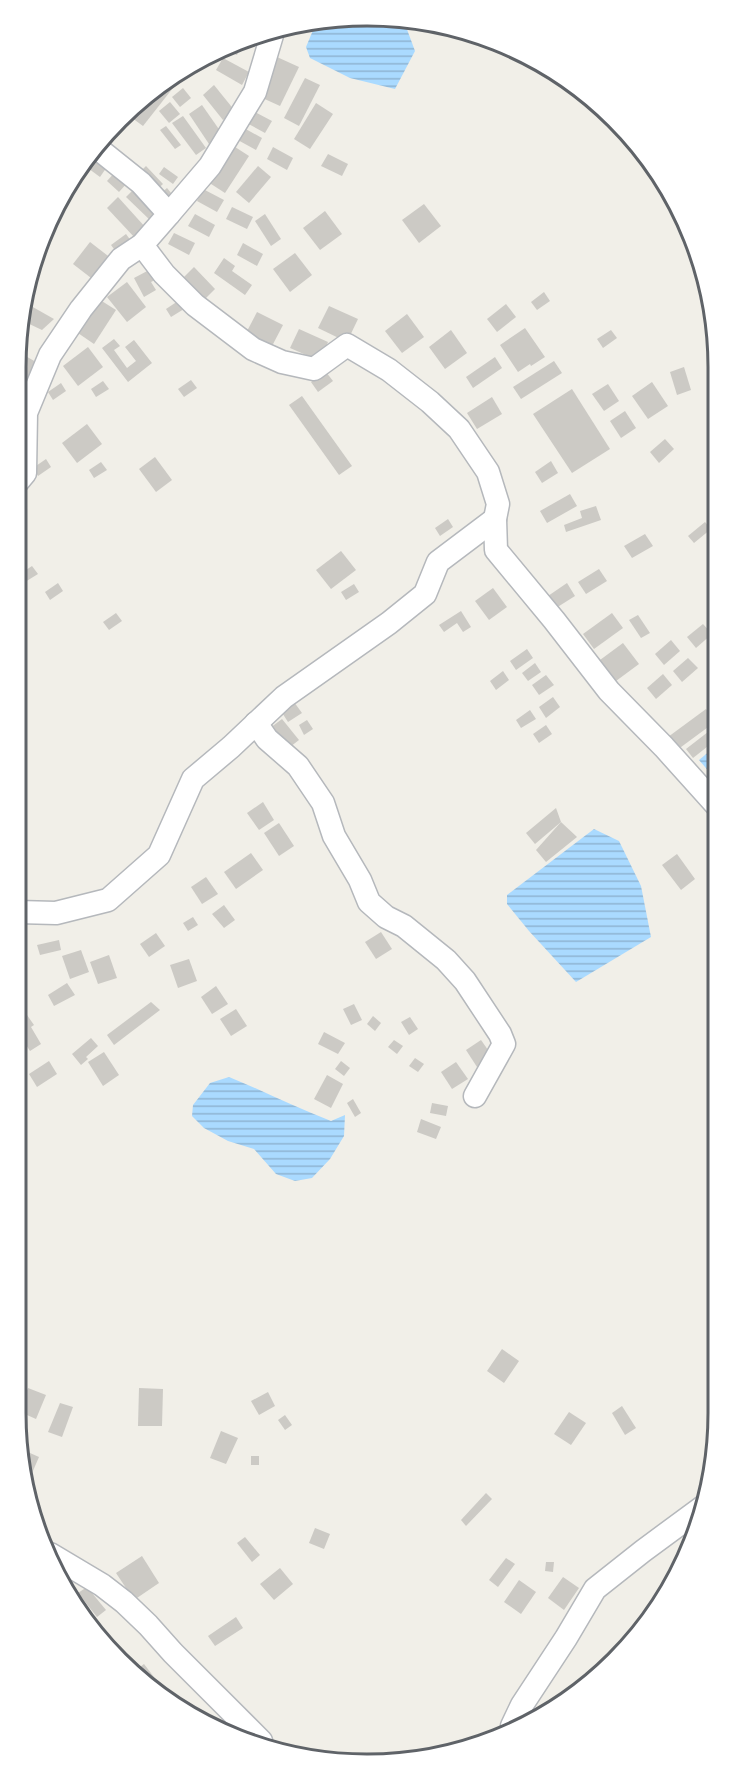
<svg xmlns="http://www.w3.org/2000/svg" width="734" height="1779" viewBox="0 0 734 1779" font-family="Signika,sans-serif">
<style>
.water{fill:url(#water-rules)}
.building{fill:#cccac5}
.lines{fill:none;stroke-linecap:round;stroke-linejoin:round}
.minor-casing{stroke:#b5b8bc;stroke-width:25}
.minor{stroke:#fff;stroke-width:22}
.rim{fill:none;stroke:#5f6368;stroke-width:3}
</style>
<defs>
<pattern id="water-rules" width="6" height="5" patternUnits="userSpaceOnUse" patternTransform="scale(1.5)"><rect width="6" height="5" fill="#aadaff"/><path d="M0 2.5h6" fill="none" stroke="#8eb4d2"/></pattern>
</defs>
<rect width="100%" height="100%" fill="#f1efe8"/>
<g class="water">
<polygon points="344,16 405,24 415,51 395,89 350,78 310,58 306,47 316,23"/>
<polygon points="717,745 717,781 699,760"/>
<polygon points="594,829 619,841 641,886 651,937 576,982 529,931 507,904 507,895"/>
<path d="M229,1077C264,1091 296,1108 331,1121L345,1115L344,1136L330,1159L312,1178L295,1181L276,1174L254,1149L228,1141L204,1128L192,1116L193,1105L210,1083Z"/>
</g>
<g class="building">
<polygon points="241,43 242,44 237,55 222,49"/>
<polygon points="277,57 299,67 280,106 258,96"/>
<polygon points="223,58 249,72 242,85 216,70"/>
<polygon points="177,77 180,79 143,126 128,115"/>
<polygon points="305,78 320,85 299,126 284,118"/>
<polygon points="214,85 235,111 223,120 203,95"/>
<polygon points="183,88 191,98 180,107 172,97"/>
<polygon points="170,102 180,114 169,123 159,111"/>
<polygon points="316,103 333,114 310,149 294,139"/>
<polygon points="202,105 223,135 209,144 189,114"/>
<polygon points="251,110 272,121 265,133 245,122"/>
<polygon points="183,116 206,148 196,155 172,123"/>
<polygon points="166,126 181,145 175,149 160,130"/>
<polygon points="242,127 262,138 256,150 236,139"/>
<polygon points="232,145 249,156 225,193 208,182"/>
<polygon points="273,147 293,158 287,170 267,159"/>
<polygon points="94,153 109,164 100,177 85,166"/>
<polygon points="328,154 348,164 342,176 321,166"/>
<polygon points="146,166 163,184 155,191 138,174"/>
<polygon points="258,166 271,177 249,203 236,192"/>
<polygon points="164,167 178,177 173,184 159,174"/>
<polygon points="116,171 128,182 119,192 107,181"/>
<polygon points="167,188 176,199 168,205 159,195"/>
<polygon points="203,189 224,200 217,212 197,201"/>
<polygon points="132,191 158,216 152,222 126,197"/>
<polygon points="118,197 146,228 135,238 107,208"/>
<polygon points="424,204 441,226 419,243 402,220"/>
<polygon points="232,207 253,217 247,229 226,219"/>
<polygon points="325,211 342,234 320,250 303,228"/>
<polygon points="195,214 215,225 209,237 188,226"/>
<polygon points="265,214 281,239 271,246 255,221"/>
<polygon points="174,233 195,243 189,255 168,244"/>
<polygon points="126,234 134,245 119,256 111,245"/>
<polygon points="90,242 112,259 95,281 73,264"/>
<polygon points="243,243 263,254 257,266 237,255"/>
<polygon points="295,253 312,275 290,292 273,269"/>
<polygon points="224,258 235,266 232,271 252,285 245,295 214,273"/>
<polygon points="194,267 215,289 202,302 181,280"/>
<polygon points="151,269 157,279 151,282 156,290 144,297 134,278"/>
<polygon points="127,282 146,307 127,322 107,297"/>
<polygon points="544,292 550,301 537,310 531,302"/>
<polygon points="97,298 116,310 94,344 75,331"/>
<polygon points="178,301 184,309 171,317 166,309"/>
<polygon points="506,304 516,317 497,332 487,319"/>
<polygon points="31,306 54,319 42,330 23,321"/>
<polygon points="329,306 358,319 347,342 318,328"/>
<polygon points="257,312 283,325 271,348 245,335"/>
<polygon points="407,314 424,337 402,353 385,331"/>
<polygon points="525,328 545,357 531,366 530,364 518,372 500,345"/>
<polygon points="299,329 328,342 320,361 290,348"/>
<polygon points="451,330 467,353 445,369 429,347"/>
<polygon points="611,330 617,338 603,348 597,339"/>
<polygon points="114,339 120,346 114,350 127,368 136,361 125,347 134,340 152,363 128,382 102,348"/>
<polygon points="88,347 103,367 78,386 63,366"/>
<polygon points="22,354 36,362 15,400 15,367"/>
<polygon points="495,357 502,368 473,388 466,377"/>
<polygon points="554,361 562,373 521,399 513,387"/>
<polygon points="684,367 691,390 677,395 670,372"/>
<polygon points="326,372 333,381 318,392 311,382"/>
<polygon points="191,380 197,388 184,397 178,389"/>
<polygon points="103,381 109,389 96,397 91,389"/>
<polygon points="652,382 668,406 648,419 632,396"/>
<polygon points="61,383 66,391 53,400 48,392"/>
<polygon points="608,384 619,401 604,411 592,394"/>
<polygon points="572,389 610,449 572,473 533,414"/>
<polygon points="302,396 352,466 339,475 289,405"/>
<polygon points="492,397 502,414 477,429 467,413"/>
<polygon points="625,411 636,428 621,438 610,421"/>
<polygon points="87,424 102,444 77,463 62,443"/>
<polygon points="665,439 674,449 659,463 650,452"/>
<polygon points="155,457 172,480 156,492 139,469"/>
<polygon points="46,459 51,467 38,476 33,468"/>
<polygon points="551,461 558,473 542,483 535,472"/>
<polygon points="101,462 107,470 94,478 89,470"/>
<polygon points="570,494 577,506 547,523 540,511"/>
<polygon points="596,506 601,520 566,532 564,525 582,518 580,511"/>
<polygon points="448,519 453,527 440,536 435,528"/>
<polygon points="705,522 711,529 694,543 688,536"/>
<polygon points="645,534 653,546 632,558 624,546"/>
<polygon points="341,551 356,570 331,589 316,570"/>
<polygon points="32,566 38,574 25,582 20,574"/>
<polygon points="599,569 607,581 586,594 578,582"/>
<polygon points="58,583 63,591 50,600 45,592"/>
<polygon points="567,583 575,596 556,608 548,596"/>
<polygon points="354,584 359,592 346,600 341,592"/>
<polygon points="493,588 507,607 489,620 475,601"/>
<polygon points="461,611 471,627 463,632 457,623 444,632 439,625"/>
<polygon points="116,613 122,621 109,630 103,622"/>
<polygon points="612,613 623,628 594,649 583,634"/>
<polygon points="638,615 650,633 641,638 629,620"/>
<polygon points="703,624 712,634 696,648 687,637"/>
<polygon points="671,640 680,651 664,665 655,654"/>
<polygon points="623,643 639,664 616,681 600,660"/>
<polygon points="527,649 533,658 516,670 510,661"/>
<polygon points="688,658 698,668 682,682 673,671"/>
<polygon points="535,663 541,672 528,681 522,673"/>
<polygon points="503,671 509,680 496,690 490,681"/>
<polygon points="663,674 672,685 656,699 647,688"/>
<polygon points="546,675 554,685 539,695 532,685"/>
<polygon points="553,697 560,707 546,718 539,707"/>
<polygon points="294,702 302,713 288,722 281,711"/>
<polygon points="706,709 715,722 677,750 668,737"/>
<polygon points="530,710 536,719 521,728 516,720"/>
<polygon points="282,719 299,740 286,750 270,728"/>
<polygon points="307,720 313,729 304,735 299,725"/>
<polygon points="546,725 552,734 539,743 533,734"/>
<polygon points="717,725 717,739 693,758 686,749"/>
<polygon points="263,802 274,820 259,830 247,813"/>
<polygon points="556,808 561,822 535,844 526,833"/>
<polygon points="561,822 577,837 546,862 536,850"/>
<polygon points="279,823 294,846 279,856 264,833"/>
<polygon points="717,836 717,851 710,841"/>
<polygon points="251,853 263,870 236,889 224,872"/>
<polygon points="677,854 695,879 681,890 662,865"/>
<polygon points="206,877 218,894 202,904 191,887"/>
<polygon points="224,905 235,920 224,928 212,914"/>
<polygon points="193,917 198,925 188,931 183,923"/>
<polygon points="381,932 392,949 376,959 365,942"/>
<polygon points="156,933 165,946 149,957 140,944"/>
<polygon points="59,940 61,950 40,955 37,945"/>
<polygon points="81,950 89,972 70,979 62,956"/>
<polygon points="109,955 117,978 98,984 90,962"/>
<polygon points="189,959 197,981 178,988 170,965"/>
<polygon points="67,983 75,995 54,1006 48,995"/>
<polygon points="216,986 228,1004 212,1014 201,997"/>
<polygon points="151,1002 160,1010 114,1045 107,1035"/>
<polygon points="354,1004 362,1020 351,1025 343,1009"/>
<polygon points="236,1009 247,1026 231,1036 220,1019"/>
<polygon points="27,1015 34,1025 31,1027 41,1044 30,1051 15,1028 15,1022"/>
<polygon points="373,1016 381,1023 375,1031 367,1024"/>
<polygon points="410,1017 418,1029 409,1035 401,1022"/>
<polygon points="324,1032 345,1043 338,1054 318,1044"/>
<polygon points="91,1038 98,1046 86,1057 88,1059 81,1065 72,1054"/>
<polygon points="394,1040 403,1046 397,1054 388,1047"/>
<polygon points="481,1040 493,1057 477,1067 466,1050"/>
<polygon points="104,1052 119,1075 103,1086 88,1062"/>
<polygon points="415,1058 424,1064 418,1072 409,1066"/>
<polygon points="49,1061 57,1074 37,1087 29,1074"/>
<polygon points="341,1061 350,1068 344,1076 335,1069"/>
<polygon points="456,1062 468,1079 452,1089 441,1072"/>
<polygon points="327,1075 343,1084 331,1108 314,1099"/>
<polygon points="353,1099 361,1113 355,1117 347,1103"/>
<polygon points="432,1103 448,1106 446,1116 430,1113"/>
<polygon points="421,1119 441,1127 436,1139 417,1132"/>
<polygon points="502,1349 519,1361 504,1383 487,1371"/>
<polygon points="28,1388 46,1395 36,1419 18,1411"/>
<polygon points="139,1388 163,1389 162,1426 138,1426"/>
<polygon points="268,1392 275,1406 259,1415 251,1401"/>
<polygon points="60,1403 73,1407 62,1437 48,1432"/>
<polygon points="622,1406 636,1428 625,1435 612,1413"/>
<polygon points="569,1412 586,1423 571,1445 554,1434"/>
<polygon points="285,1415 292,1425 285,1430 278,1420"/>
<polygon points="221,1431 238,1438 226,1464 210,1458"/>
<polygon points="21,1449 39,1457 29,1480 26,1479"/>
<rect x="251" y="1456" width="8" height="9"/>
<polygon points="486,1493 492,1499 466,1526 461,1520"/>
<polygon points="315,1528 330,1534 324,1549 309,1543"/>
<polygon points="245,1537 260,1555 252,1562 237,1543"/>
<polygon points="142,1556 159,1583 134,1600 116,1573"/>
<polygon points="506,1558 515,1564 498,1587 489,1580"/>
<polygon points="546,1562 554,1562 553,1572 545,1571"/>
<polygon points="280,1568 293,1584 274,1600 260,1584"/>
<polygon points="563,1577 579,1588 564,1610 548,1598"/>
<polygon points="519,1580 536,1592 521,1614 504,1602"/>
<polygon points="87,1587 106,1610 97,1617 78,1593"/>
<polygon points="236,1617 243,1628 215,1646 208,1636"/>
<polygon points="144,1664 157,1681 152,1685 135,1671"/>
</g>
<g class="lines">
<g class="minor-casing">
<g id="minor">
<polyline points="169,214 210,166 255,92 272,35"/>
<polyline points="142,245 164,274 195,305 253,349 282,362 314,369 347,345 389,370 430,402 459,429 488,472 498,504 495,519 496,550 554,620 609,691 664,747 717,806"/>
<polyline points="15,485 25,473 26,413 50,355 81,309 121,259 142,245 169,214 141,183 96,147"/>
<polyline points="256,723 267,739 298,766 323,803 334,836 360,880 369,902 386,917 404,926 446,960 465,981 500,1034 504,1044 475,1096"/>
<polyline points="15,914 18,912 56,913 108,900 159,855 193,779 231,747 284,697 389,623 425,594 438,562 495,519"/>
<polyline points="50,1554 102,1585 124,1602 148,1625 173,1653 261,1741"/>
<polyline points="512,1726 522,1705 566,1638 595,1589 643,1551 704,1506"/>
</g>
</g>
<use href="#minor" class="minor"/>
</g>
<path d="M0 0H734V1779H0ZM367 26H367A341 341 0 0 1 708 367V1413A341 341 0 0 1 367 1754H367A341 341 0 0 1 26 1413V367A341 341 0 0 1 367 26Z" fill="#fff" fill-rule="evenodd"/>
<path class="rim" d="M367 26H367A341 341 0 0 1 708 367V1413A341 341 0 0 1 367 1754H367A341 341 0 0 1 26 1413V367A341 341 0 0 1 367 26Z"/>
</svg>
